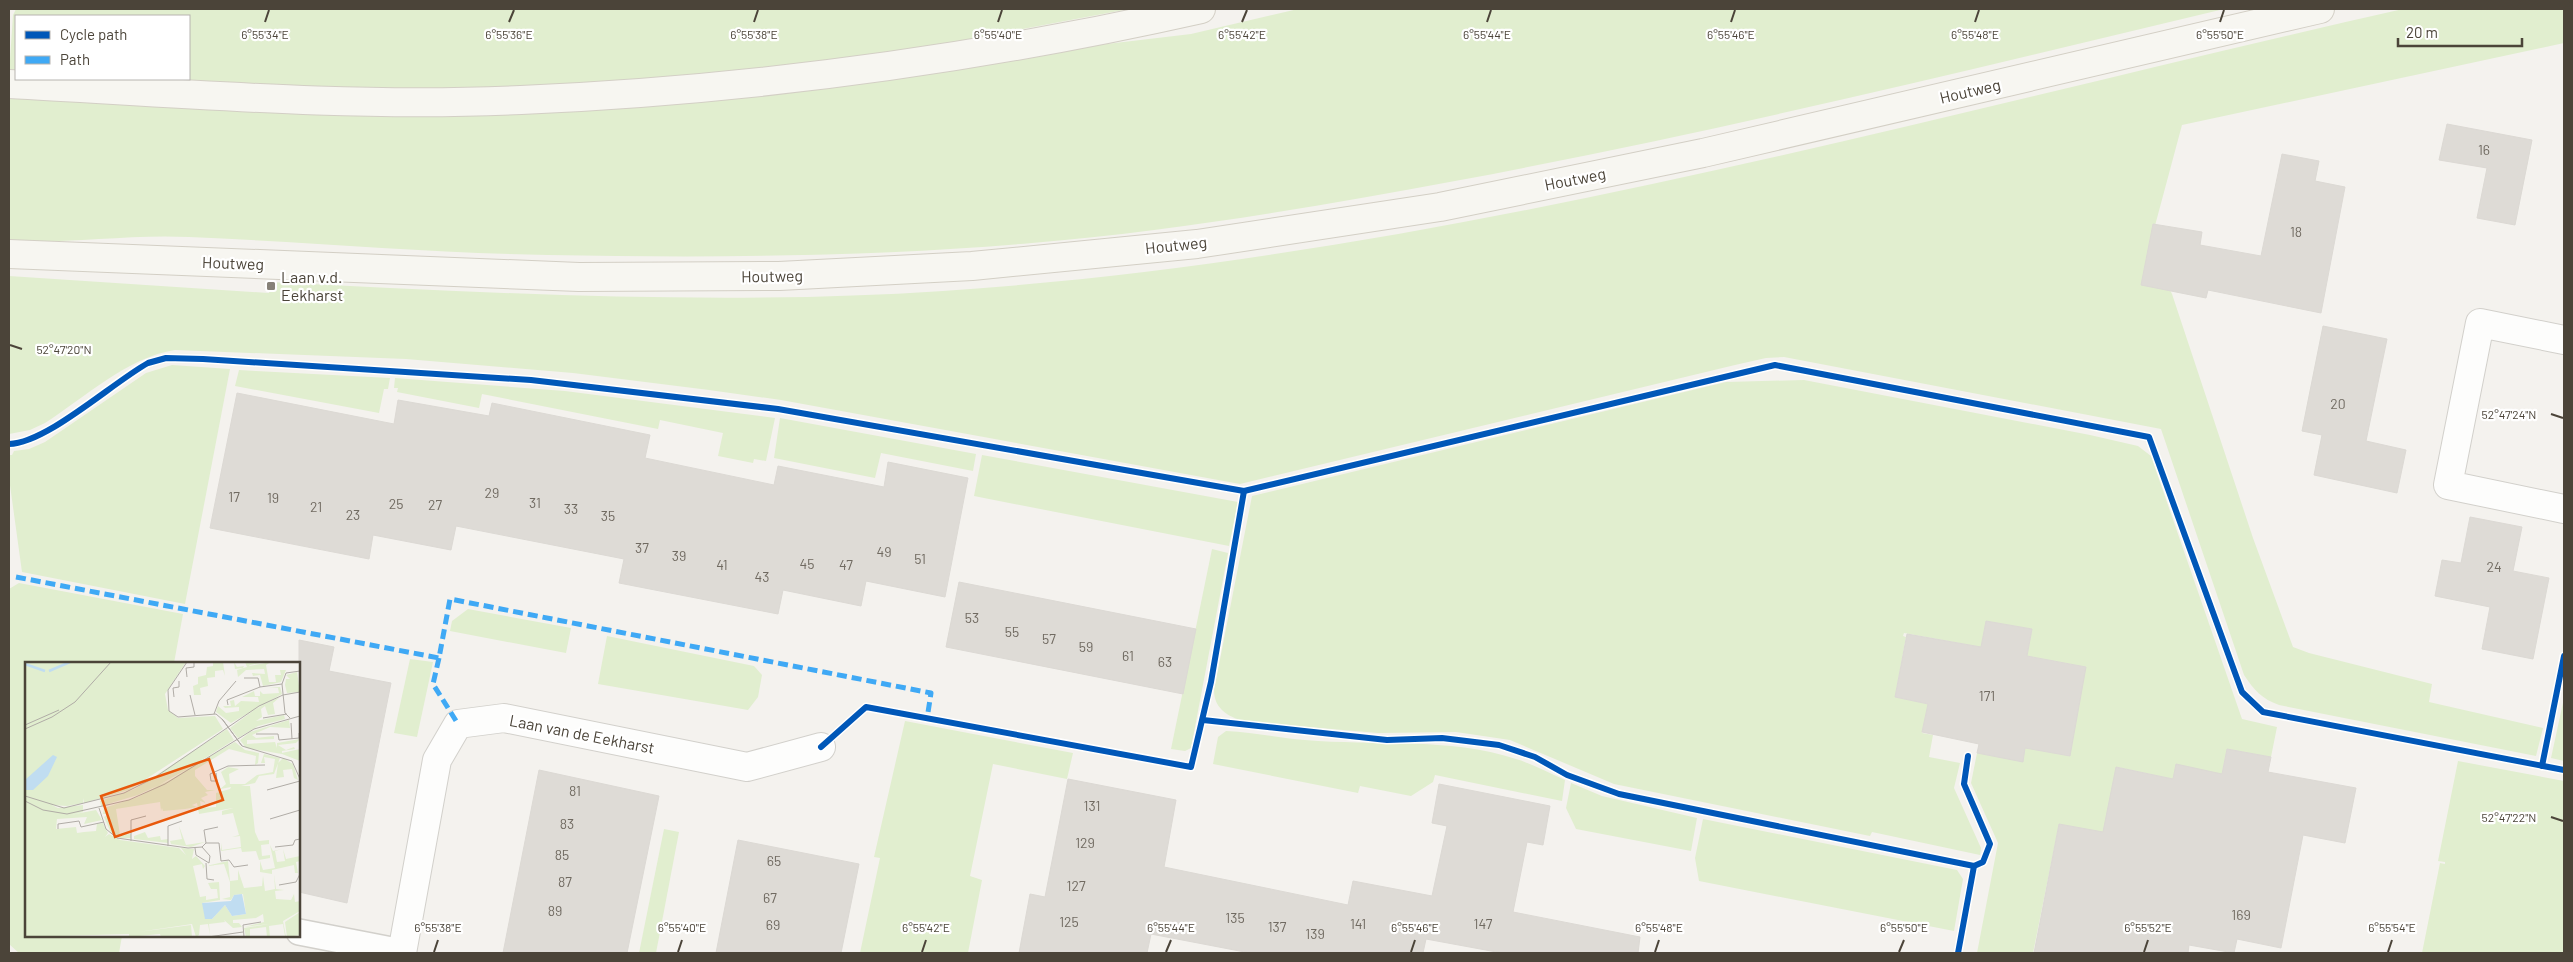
<svg xmlns="http://www.w3.org/2000/svg" width="2573" height="962" viewBox="0 0 2573 962" font-family="Barlow,sans-serif">
<style>
.green{fill:#e1eecf}
.building{fill:#dedbd6;stroke:#dcd9d4}
.lines{fill:none;stroke-linecap:round;stroke-linejoin:round}
.lane-casing{stroke:#d2d0cb;stroke-width:28}
.street-casing{stroke:#d2d0cb;stroke-width:30}
.secondary-casing{stroke:#d3cfc5;stroke-width:30}
.lane{stroke:#fdfdfc;stroke-width:25}
.street{stroke:#fdfdfc;stroke-width:28}
.secondary{stroke:#f7f6f1;stroke-width:28}
.quiet{stroke:#3fa9f5;stroke-width:5;stroke-dasharray:10 5;stroke-linecap:butt}
.cycleway-casing{stroke:#fff;stroke-width:9}
.cycleway{stroke:#0057b8;stroke-width:6}
.ticks{fill:none;stroke:#4b4439;stroke-width:2}
.poi-dot{fill:#868178;stroke:#fff;stroke-width:2}
.labels{text-anchor:middle;stroke-width:4.5;stroke-linejoin:round;paint-order:stroke}
.number-label{font-size:14px;fill:#706a61}
.street-label{font-size:16px;fill:#4b4439;stroke:#fff}
.poi-label{font-size:16px;fill:#4b4439;stroke:#fff;text-anchor:start}
.inset-river{fill:none;stroke:#c0ddf1;stroke-width:2.5}
.inset-road{fill:none;stroke:#b0aca6;stroke-width:1}
.view{fill:#e8590c;fill-opacity:0.15;stroke:#e8590c;stroke-width:2.5}
.inset-edge{fill:none;stroke:#4b4439;stroke-width:2.5}
.ticks-label{font-size:12px;text-anchor:middle;fill:#4b4439;stroke:#fff;stroke-width:4.5;stroke-linejoin:round;paint-order:stroke}
</style>
<rect width="100%" height="100%" fill="#f4f2ee"/>
<g class="green">
<polygon points="16,9 1129,9 912,50 785,68 515,90 355,91 106,79 189,79 189,16 16,16 16,74 9,74 13,15"/>
<path d="M1298,9H2224C1969,70 1713,133 1455,181C1315,207 1174,231 1032,243C872,257 709,258 548,255C428,253 309,242 189,237C129,234 69,244 9,241V95L220,108L1005,56L1191,34Z"/>
<path d="M2403,9H2564V43L2182,125L2149,248L2172,294L2253,538L2293,647L2309,653L2432,684L2429,702L2543,728L2536,756L2279,705C2262,699 2254,690 2244,675L2161,429L1784,357L1766,358L1735,365L1240,484L781,400L709,390L573,373L406,359L175,350C128,357 84,398 45,423L30,430L9,434V276L269,293L270,282C494,293 719,306 943,291C1438,258 1921,118 2403,9Z"/>
<polygon points="172,365 230,369 185,604 22,572 9,478 9,455 12,455 14,451 29,449 45,442 146,373"/>
<polygon points="239,370 256,371 390,378 388,389 384,389 379,413 235,386"/>
<polygon points="395,378 565,391 775,418 766,461 754,459 753,463 718,456 723,433 660,420 658,429 482,394 479,408 397,392 398,388 394,388"/>
<path d="M1804,380L2090,435L2138,446L2151,456L2242,719L2277,727L2271,757L2227,749L2221,779L2176,765L2173,779L2117,767L2148,836L2093,849L2096,831L2059,824L2033,953H1977L1998,843L1971,783L1977,753L2023,761L2025,748L2086,667L2027,656L2032,629L1986,621L1981,647L1904,633L1903,636L1906,637L1895,697L1928,704L1922,733L1933,735L1929,757L1960,763L1954,788L1981,848L1980,855L1872,832L1870,836L1614,784L1510,740L1456,732L1378,733L1248,722C1230,718 1214,710 1214,690L1252,496L1726,382Z"/>
<polygon points="780,418 976,454 973,471 881,453 875,478 774,458"/>
<polygon points="982,455 1238,502 1229,546 974,496"/>
<polygon points="1212,549 1228,553 1191,748 1185,751 1171,749"/>
<polygon points="19,583 183,614 174,663 26,663 26,936 122,936 119,953 19,953 9,944 9,589"/>
<polygon points="468,609 571,628 566,653 450,631 452,621"/>
<polygon points="607,636 754,666 762,675 758,697 748,710 598,684"/>
<polygon points="410,659 433,662 417,737 394,733"/>
<polygon points="2564,698 2564,761 2551,758"/>
<polygon points="905,721 1073,753 1067,779 993,764 970,876 982,880 968,953 860,953 880,858 874,857"/>
<path d="M1226,731C1253,732 1279,738 1305,740C1374,746 1449,737 1516,759C1533,764 1549,773 1565,780L1562,801L1435,775L1433,782L1411,796L1360,786L1358,793L1213,764L1218,737Z"/>
<polygon points="2458,761 2564,781 2564,953 2422,953 2440,863 2445,864 2445,862 2438,861"/>
<polygon points="1571,783 1602,796 1697,818 1691,851 1576,829 1566,808"/>
<polygon points="1703,819 1957,870 1963,879 1954,931 1699,881 1695,858"/>
<polygon points="664,829 679,832 656,953 639,953"/>
</g>
<g class="building">
<polygon points="2447,124 2532,140 2515,225 2477,218 2487,168 2439,160"/>
<polygon points="2282,154 2319,161 2315,181 2345,187 2321,313 2208,290 2206,298 2141,285 2153,224 2202,232 2200,245 2261,256"/>
<polygon points="2323,326 2387,339 2366,441 2406,450 2397,493 2314,475 2322,435 2302,431"/>
<polygon points="237,393 394,424 398,400 489,416 492,403 650,435 645,458 774,485 778,466 884,487 888,462 968,478 945,597 866,581 861,606 783,590 778,614 619,583 624,559 456,526 451,550 373,535 369,559 210,528"/>
<polygon points="2470,517 2522,527 2513,571 2549,578 2533,659 2482,649 2490,607 2435,596 2442,560 2461,563"/>
<polygon points="959,582 1196,629 1183,694 946,647"/>
<polygon points="1986,621 2032,629 2027,656 2086,667 2070,756 2025,748 2023,762 1977,753 1979,744 1922,732 1928,704 1895,697 1907,634 1981,647"/>
<polygon points="299,640 334,647 329,671 391,683 347,903 299,892"/>
<polygon points="2227,749 2271,757 2268,772 2356,788 2345,843 2303,835 2281,948 2237,939 2234,953 2189,945 2188,953 2034,953 2059,824 2103,832 2116,767 2173,779 2176,764 2222,774"/>
<polygon points="539,770 659,796 627,953 503,953"/>
<polygon points="1068,779 1176,800 1164,867 1348,905 1353,881 1432,896 1447,826 1432,823 1439,784 1550,806 1543,845 1527,842 1513,912 1640,937 1638,953 1502,953 1426,939 1423,953 1250,953 1151,934 1147,953 1019,953 1030,894 1045,897"/>
<polygon points="738,840 859,864 841,953 716,953"/>
</g>
<g class="lines">
<g class="lane-casing">
<polyline id="lane" points="299,932 402,952"/>
</g>
<g class="street-casing">
<g id="street">
<polyline points="2564,340 2480,323 2448,485 2564,509"/>
<polyline points="402,953 437,760 458,724 504,718 747,767 821,747"/>
</g>
</g>
<g class="secondary-casing">
<g id="secondary">
<path d="M9,84C179,93 350,108 521,100C750,90 978,59 1201,9"/>
<polyline points="9,254 579,277 779,276 972,266 1197,244 1440,207 1703,153 2320,9"/>
</g>
</g>
<use href="#lane" class="lane"/>
<use href="#street" class="street"/>
<use href="#secondary" class="secondary"/>
<g class="quiet">
<polyline points="16,577 439,658 450,599 931,693 927,719"/>
<polyline points="439,658 433,684 458,724"/>
</g>
<g class="cycleway-casing">
<g id="cycleway">
<path d="M9,444C47,443 112,383 148,363L166,358L203,359L531,380L778,409L1244,491L1211,682L1191,767L866,707L821,747"/>
<polyline points="1244,491 1775,365 2149,437 2242,692 2263,712 2564,770"/>
<polyline points="1203,720 1387,740 1442,738 1499,745 1535,757 1567,775 1619,794 1974,866 1958,953"/>
<polyline points="1968,756 1964,784 1990,844 1983,862 1974,866"/>
<polyline points="2542,766 2564,656"/>
</g>
</g>
<use href="#cycleway" class="cycleway"/>
</g>
<path class="ticks" d="M265,22L269,10M509,22L514,10M754,22L758,10M998,22L1002,10M1242,22L1247,10M1487,22L1491,10M1731,22L1735,10M1975,22L1979,10M2220,22L2224,10M10,345L22,349M2551,414L2563,418M2551,817L2563,821M434,952L438,940M678,952L682,940M922,952L926,940M1166,952L1171,940M1411,952L1415,940M1655,952L1659,940M1899,952L1904,940M2144,952L2148,940M2388,952L2392,940"/>
<rect class="poi-dot" x="266" y="281" width="10" height="10" rx="2.5"/>
<g class="labels">
<g class="number-label">
<text x="2484" y="155">16</text>
<text x="2296" y="237">18</text>
<text x="2338" y="409">20</text>
<text x="492" y="498">29</text>
<text x="234" y="502">17</text>
<text x="273" y="503">19</text>
<text x="535" y="508">31</text>
<text x="396" y="509">25</text>
<text x="435" y="510">27</text>
<text x="316" y="512">21</text>
<text x="571" y="514">33</text>
<text x="353" y="520">23</text>
<text x="608" y="521">35</text>
<text x="642" y="553">37</text>
<text x="884" y="557">49</text>
<text x="679" y="561">39</text>
<text x="920" y="564">51</text>
<text x="807" y="569">45</text>
<text x="722" y="570">41</text>
<text x="846" y="570">47</text>
<text x="2494" y="572">24</text>
<text x="762" y="582">43</text>
<text x="972" y="623">53</text>
<text x="1012" y="637">55</text>
<text x="1049" y="644">57</text>
<text x="1086" y="652">59</text>
<text x="1128" y="661">61</text>
<text x="1165" y="667">63</text>
<text x="1987" y="701">171</text>
<text x="575" y="796">81</text>
<text x="1092" y="811">131</text>
<text x="567" y="829">83</text>
<text x="1085" y="848">129</text>
<text x="562" y="860">85</text>
<text x="774" y="866">65</text>
<text x="565" y="887">87</text>
<text x="1076" y="891">127</text>
<text x="770" y="903">67</text>
<text x="555" y="916">89</text>
<text x="2241" y="920">169</text>
<text x="1235" y="923">135</text>
<text x="1069" y="927">125</text>
<text x="1358" y="929">141</text>
<text x="1483" y="929">147</text>
<text x="773" y="930">69</text>
<text x="1277" y="932">137</text>
<text x="1315" y="939">139</text>
</g>
<g class="street-label">
<text transform="translate(1970 91) rotate(-13)" y="6">Houtweg</text>
<text transform="translate(1575 179) rotate(-11)" y="6">Houtweg</text>
<text transform="translate(1176 245) rotate(-6)" y="6">Houtweg</text>
<text transform="translate(233 263) rotate(2)" y="6">Houtweg</text>
<text transform="translate(772 276) rotate(-1)" y="6">Houtweg</text>
<text transform="translate(582 734) rotate(11)" y="6">Laan van de Eekharst</text>
</g>
<g class="poi-label">
<text x="281" y="283">Laan v.d.<tspan x="281" dy="18">Eekharst</tspan></text>
</g>
</g>
<g transform="translate(25 662)">
<rect width="275" height="275" fill="#f4f2ee"/>
<path d="M0,0H161L140,32L143,48L153,56L190,54L198,67L104,128L59,141L58,136V141L42,144L27,143L33,146L58,143V150L45,153L71,148L77,158L59,162L62,155L32,157L31,167L51,165L52,171L59,170L71,169L72,162L78,161L83,171L80,175L84,172L95,178L154,186L161,193L156,186L169,187L167,197L171,194L180,204L178,207L177,202L168,204L175,235L181,234V238L193,236L192,227H186L183,221L194,220L195,238L177,241L187,257L200,243L207,254L221,252L218,232L209,233L206,238L197,237L205,235V220L199,202L181,204L203,199L205,219L213,218V208L219,226L237,224L238,214L240,229L250,227L249,212L251,227L259,228L250,229L251,237L266,238L269,232L270,240L275,239V249L258,259L261,275H254L260,274L258,262L244,264L245,275H242L241,265L225,267V275H221L219,266L244,262L219,265L239,260L238,252L231,256L208,258V261H214L217,265L208,266L199,258L200,260L184,262L185,273L183,262L175,263L174,273L171,275L167,262L113,270L166,263L167,275H136L135,272L104,275V272L0,275ZM188,0H198L200,14L198,8L190,9V15L182,16L183,24L175,26L176,33H169L168,24L173,22V15L181,13L182,5L188,4ZM209,0L212,5L219,4L218,6L222,5L220,0H239L225,3L224,4L246,0L241,3L244,20H251L250,13H256L255,8H261L256,20L238,24L235,13L228,14L227,11L240,12L239,7L221,8L213,15L212,8L218,6L210,7ZM272,10L275,30L262,31L260,23L261,17H265L261,13ZM255,25L257,32L206,61L191,50L193,44L201,51L214,49V45L200,46L198,44H206L205,39L209,38L210,44L216,39L234,40L233,35H217L229,29L230,34H235V29L238,32L254,31L253,26H243ZM255,35L248,41L250,52L243,53L240,44L236,47L237,55L231,59L259,53L260,57L233,64L213,76L205,66L233,45ZM264,58L265,66L245,65L227,73L231,76L249,74V77L222,78V82L250,80L252,86V81L275,77L271,81L253,83L261,88L269,85L270,87L257,89V91L275,87V99L257,92L221,86L215,78L225,70ZM202,67L209,78L145,118L113,133L76,144L75,139L110,127ZM210,80L220,88L234,91L233,101L230,103L231,94L204,87L170,108V114L182,128H194L201,122L196,110L203,105L214,107L204,112L205,122H220L232,113L248,110L250,97L239,95L240,101H236L239,92L255,96L249,112L234,114L230,121L216,124H225L230,170L234,179L244,178V182L236,183L237,194L245,193V196L234,198L231,189L217,190L216,186L196,189V181L197,188L216,185L215,174L207,175L214,173L208,151L197,153V149L208,146L174,152L172,141L170,139L172,141L167,143L172,145L160,147L138,149L137,146L136,149L135,140L91,147L95,173L106,172V176H96L86,171L79,155L84,152H78L79,146L113,135ZM206,125L205,127L191,131V145L176,146L175,139L181,141L176,136L183,133L180,130ZM258,96L268,102L273,118L269,116L267,107L258,108L259,115L251,116L253,101ZM154,164L161,183L180,180L166,185L146,182L145,179L157,177ZM120,170L123,176L135,174L136,178L143,177V181L109,177V174ZM245,183L248,189L257,187L250,189L252,200L260,199L258,187L261,197L275,194V199L271,200L273,211H270L269,203L247,208V212L235,210V199L238,208L250,206ZM275,250V273L262,275L260,260Z" fill="#e1eecf" fill-rule="evenodd"/>
<path d="M28,93L32,95L23,114L8,128H1L0,118ZM217,232L221,252L207,254L200,243L187,257H180L177,241L206,239L209,233Z" fill="#c0ddf1"/>
<path class="inset-river" d="M0,2L20,9M24,9L45,0"/>
<path class="inset-road" d="M162,0L143,28L144,49L153,55L191,52L198,58L217,84L197,57M162,15L161,6L169,5V0M219,16H233L235,25M165,33L170,53M149,35L148,26L154,25V19M203,43L202,38L235,25L257,22M189,52L194,39L211,19M238,56L262,52M265,56L260,51L257,22L261,11L275,9V12M266,61L267,77M0,63L34,48M0,67L27,55L50,40L86,0M231,72H253L254,78L274,76V71M217,84L267,99L275,117M191,111L192,119H186L185,112L203,104L240,103M242,128L275,119M0,134L39,146L99,131L129,116L234,44L258,33L275,30M0,139L18,148L42,152L104,138L140,122L229,67L275,54M74,146L81,167L92,176L163,186L177,185L181,181M245,157L275,148M193,165L179,168L181,181H194L196,199L204,198L209,205L223,203M33,167V162L54,159L56,165L79,160M106,179V158L121,154M143,184V164L157,159M250,185L268,183L270,178L275,177M170,186L171,193L184,201L185,194L177,185M181,201L182,217L189,218M254,223L271,220L275,212M183,275L218,270M219,275L218,263L236,260"/>
<path class="view" d="M184,97L198,138L90,175L76,134Z"/>
<rect width="275" height="275" class="inset-edge"/>
</g>
<g class="ticks-label">
<text x="265" y="39">6°55'34"E</text>
<text x="509" y="39">6°55'36"E</text>
<text x="754" y="39">6°55'38"E</text>
<text x="998" y="39">6°55'40"E</text>
<text x="1242" y="39">6°55'42"E</text>
<text x="1731" y="39">6°55'46"E</text>
<text x="1975" y="39">6°55'48"E</text>
<text x="2220" y="39">6°55'50"E</text>
<text x="1487" y="39">6°55'44"E</text>
<text x="64" y="354">52°47'20"N</text>
<text x="2509" y="419">52°47'24"N</text>
<text x="2509" y="822">52°47'22"N</text>
<text x="438" y="932">6°55'38"E</text>
<text x="682" y="932">6°55'40"E</text>
<text x="926" y="932">6°55'42"E</text>
<text x="1171" y="932">6°55'44"E</text>
<text x="1415" y="932">6°55'46"E</text>
<text x="1659" y="932">6°55'48"E</text>
<text x="1904" y="932">6°55'50"E</text>
<text x="2148" y="932">6°55'52"E</text>
<text x="2392" y="932">6°55'54"E</text>
</g>
<rect width="2573" height="962" fill="none" stroke="#4b4439" stroke-width="20"/>
<rect x="15" y="15" width="175" height="65" fill="#ffffff" stroke="#b7b4b0"/>
<rect x="25" y="31" width="25" height="8" fill="#0057b8" stroke="#b7b4b0"/>
<text x="60" y="40" font-size="15" fill="#4b4439">Cycle path</text>
<rect x="25" y="56" width="25" height="8" fill="#3fa9f5" stroke="#b7b4b0"/>
<text x="60" y="65" font-size="15" fill="#4b4439">Path</text>
<path d="M2398 38v8h124v-8" fill="none" stroke="#4b4439" stroke-width="2.5"/>
<text x="2406" y="38" font-size="15" fill="#4b4439" stroke="#ffffff" stroke-width="4" paint-order="stroke">20 m</text>
</svg>
